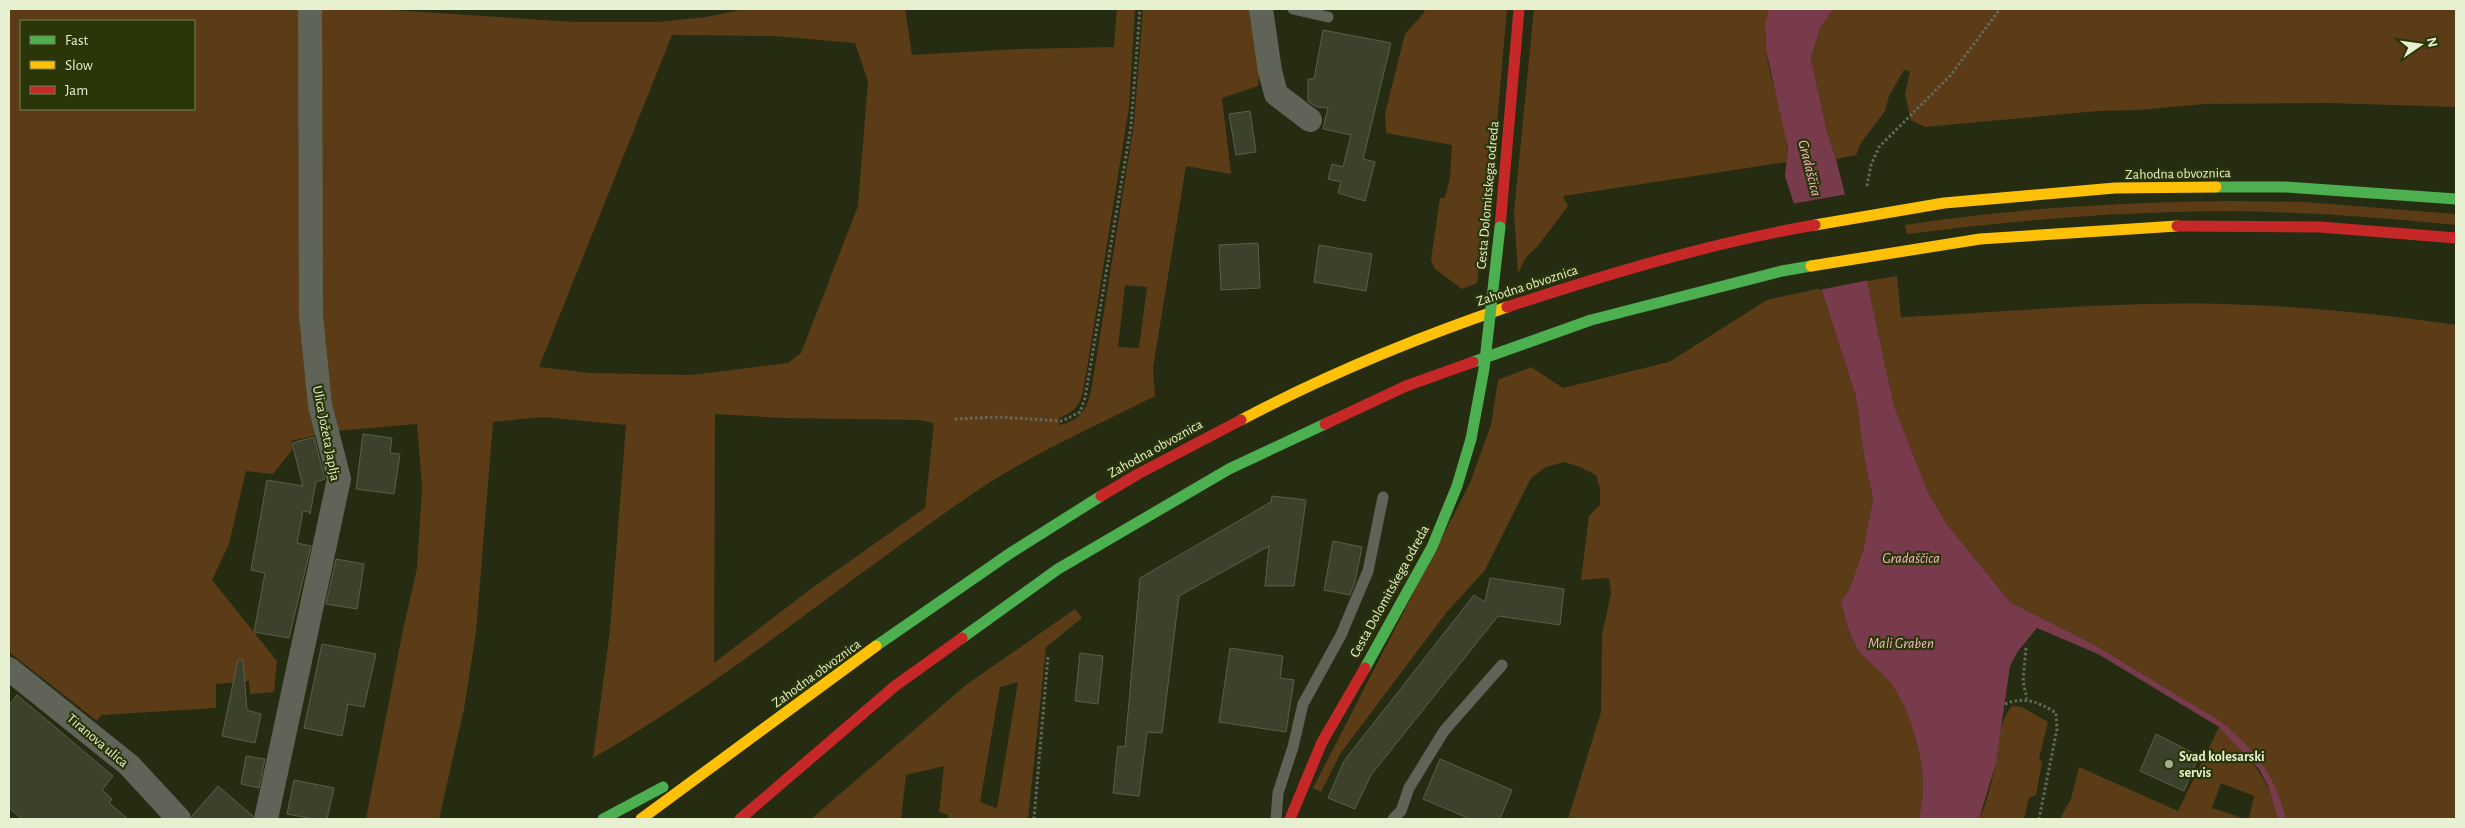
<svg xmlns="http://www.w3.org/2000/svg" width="2465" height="828" viewBox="0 0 2465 828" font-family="'Alegreya Sans',sans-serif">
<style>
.green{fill:#5b3c17;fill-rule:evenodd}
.water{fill:#783b4b}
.pier{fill:#252c12}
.building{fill:#3b412a;stroke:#595f48}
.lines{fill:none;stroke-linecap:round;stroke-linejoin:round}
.path{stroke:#65695b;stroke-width:3;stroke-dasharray:2.5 2.5;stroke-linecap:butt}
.lane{stroke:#606357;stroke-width:11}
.street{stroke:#606357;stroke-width:24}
.fast{stroke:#4caf50;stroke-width:11}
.slow{stroke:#ffc107;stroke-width:11}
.jam{stroke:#c62828;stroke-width:11}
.fast-bridge{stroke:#4caf50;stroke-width:11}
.poi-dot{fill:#a3ac8f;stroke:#2b3608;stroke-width:2}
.labels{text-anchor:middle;stroke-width:4.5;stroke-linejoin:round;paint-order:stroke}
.street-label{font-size:14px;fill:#e7f1d2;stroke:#2b3608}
.poi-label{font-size:14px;font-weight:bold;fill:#e7f1d2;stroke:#2b3608;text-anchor:start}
.water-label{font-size:15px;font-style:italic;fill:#f5b7c6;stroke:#2b3608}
</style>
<rect width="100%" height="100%" fill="#252c12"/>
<g class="green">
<path d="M9,9H302L321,434L291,441L292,450L273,474L246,471L229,544L212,580L277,661L274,692L250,694L249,681L216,684V708L101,715L97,721L9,652ZM21,21H194V109H21Z"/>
<path d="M319,9H377L574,22H658L706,17L745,9H905L912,55L1020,49L1114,47L1117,9H1135L1129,107L1086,375C1081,397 1083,409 1059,418V425C1091,419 1090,394 1095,367L1134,124L1143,9H1251C1256,33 1262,61 1258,86L1222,98L1231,174L1186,166L1153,368L1155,396C1096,426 1036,452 981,488C851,576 729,680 593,758L610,631L626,425L543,417L493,422L476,632L464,709L439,819H366L403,630L417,568L422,488L417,424L334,431L320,357ZM672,35L774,36L855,43L868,81L858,206L801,353L788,363L691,375L591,373L539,367ZM1125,285L1147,287L1139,348L1118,347ZM715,414L785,418L919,420L934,423L925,508L812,588L714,663Z"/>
<polygon points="1422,9 1507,9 1490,203 1483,232 1477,283 1462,289 1435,269 1431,260 1440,198 1445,198 1450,178 1452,145 1386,133 1385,114 1405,34 1425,12"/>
<path d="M1534,9H1769C1753,62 1792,110 1787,162L1563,196L1568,206L1537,247L1526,257L1518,273L1514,212Z"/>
<polygon points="1833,9 2456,9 2456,107 2330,103 2204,104 2139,110 2098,111 1925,127 1911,120 1905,94 1910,71 1904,70 1889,96 1885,111 1861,143 1856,155 1836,159 1827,132 1811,58 1820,29"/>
<path d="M2235,201L2304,202L2456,214V225C2363,216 2269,209 2176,212C2086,214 1997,223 1907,234L1905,225C2014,208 2124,202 2235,201Z"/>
<path d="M1897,276L1901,317C2008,312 2116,301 2223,304C2301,306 2379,314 2456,325V819H2286C2277,778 2253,748 2222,722L2095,645L2010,602L1946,523L1928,492L1894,406L1867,281Z"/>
<path d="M1821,288L1856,397L1864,457L1873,499L1863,551L1849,590L1841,601C1845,617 1848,635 1857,648C1865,661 1880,669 1890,681C1914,711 1932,782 1918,819H1568L1601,712L1602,635L1611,593L1609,578L1581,580L1589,516L1600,505V488L1596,475L1580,467L1564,462L1546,467L1531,478L1485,570L1446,613L1340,754L1321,792L1313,788L1470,483L1491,425L1498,380L1531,367L1563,388L1669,362L1767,300Z"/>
<path d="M1075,609L1082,618L1046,647L1028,819H947L948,815L939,812L944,766L906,775L901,819H811L966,685ZM1018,682L997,808H996L980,802L1000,687Z"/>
<path d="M2012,706L2022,707L2048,722L2039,758L2042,763L2036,795L2029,798L2024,819H1979C1987,803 1992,780 1996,762C2000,741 1998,724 2012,706Z"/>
<path d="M2219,727C2249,756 2269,777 2278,819H2249L2254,796L2221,783L2212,808L2246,819H2060L2071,799L2079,767L2178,811Z"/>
</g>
<path class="water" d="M1769,9H1833L1820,29L1811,58L1827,132L1836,159L1867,281L1894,406L1928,492L1946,523L2010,602L2095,645L2222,722C2254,748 2277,778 2286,819H2278L2268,786L2259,769L2219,727L2098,654L2037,628L2018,651L2010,666L1996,763L1979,819H1918C1932,782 1914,711 1889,681C1880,669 1865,661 1857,648C1848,634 1845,617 1841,601L1849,590L1863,551L1873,499L1864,457L1856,397L1785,176L1788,148L1766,50L1765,23Z"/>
<polygon class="pier" points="1848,194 1869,280 1819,290 1791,204"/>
<g class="building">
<polygon points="1323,30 1391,43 1363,159 1375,162 1365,201 1338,193 1341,182 1328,179 1332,164 1343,167 1351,135 1323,129 1328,108 1316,107 1308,101 1308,79 1314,79"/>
<polygon points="1250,111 1256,152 1236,155 1229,114"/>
<polygon points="1258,243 1260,288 1221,290 1219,245"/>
<polygon points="1319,245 1372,254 1366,291 1314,282"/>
<polygon points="363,434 392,438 390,453 400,454 394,494 356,489"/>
<polygon points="314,437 325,479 316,482 310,514 309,512 303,511 297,543 311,546 289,638 254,632 265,573 251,570 267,480 303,486 292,443"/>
<polygon points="1272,496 1306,500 1294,586 1265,586 1269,546 1179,596 1162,733 1147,732 1139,796 1113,793 1118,746 1125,747 1140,578 1271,502"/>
<polygon points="1333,541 1362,547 1355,582 1350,595 1324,590"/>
<polygon points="336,559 364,564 357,609 326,604"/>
<polygon points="1490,578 1564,589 1560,625 1498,616 1371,775 1355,809 1328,798 1344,761 1474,595 1485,602"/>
<polygon points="322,644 376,654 364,707 348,704 342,736 304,728"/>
<polygon points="1230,648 1283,656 1280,678 1294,680 1286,732 1219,722"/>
<polygon points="1080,653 1103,656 1098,704 1075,701"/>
<polygon points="238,660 243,660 247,710 261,714 255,743 222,736"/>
<polygon points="17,695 113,776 102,790 112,799 109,803 128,819 22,819 9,808 9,705"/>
<polygon points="2156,734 2199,756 2184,791 2140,771"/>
<polygon points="246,756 265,759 259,788 241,784"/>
<polygon points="1440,759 1512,790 1500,819 1470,819 1423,799"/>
<polygon points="294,780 334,788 327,819 314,819 287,814"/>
<polygon points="218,786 253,816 253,819 192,819 192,816"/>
</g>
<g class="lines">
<g class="path">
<polyline points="1867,186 1871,165 1879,147 1950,76 2000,9"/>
<polyline points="955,419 998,417 1062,421 1080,412 1085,398 1131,126 1140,9"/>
<polyline points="2026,648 2023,681 2027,699"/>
<path d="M2005,704C2024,696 2039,702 2056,713L2057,729L2039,819"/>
<polyline points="1034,819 1048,656"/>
</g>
<g class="lane">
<polyline points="1293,9 1328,17"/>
<polyline points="1276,819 1278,793 1293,747 1303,704 1341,635 1368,571 1383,497"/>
<polyline points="1393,819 1401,811 1409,788 1444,731 1502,665"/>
</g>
<g class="street">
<polyline points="1261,9 1270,71 1276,94 1310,120"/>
<polyline points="9,669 129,765 179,819"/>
<polyline points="266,819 339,479 320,405 311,315 310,9"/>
</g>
<g class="fast">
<polyline points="2216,187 2286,187 2456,199"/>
<polyline points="1473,362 1591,320 1782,271 1811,266"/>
<polyline points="962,638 1058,569 1229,469 1325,424"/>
<polyline points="876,646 1009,554 1101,496"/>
<polyline points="1365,668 1432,547 1457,486 1471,439"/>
<polyline points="603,819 663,787"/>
</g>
<g class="slow">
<polyline points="1815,225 1944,203 2115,188 2216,187"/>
<polyline points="1811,266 1980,239 2177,226"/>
<path d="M1241,420C1326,375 1416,338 1507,307"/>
<polyline points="641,819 876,646"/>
</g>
<g class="jam">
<polyline points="2177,226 2320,227 2456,238"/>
<polyline points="1500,227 1519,9"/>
<path d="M1507,307C1608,274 1710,243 1815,225"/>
<polyline points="1325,424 1406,386 1473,362"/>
<polyline points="1101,496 1138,474 1241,420"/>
<polyline points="740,819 895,686 962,638"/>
<polyline points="1290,819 1322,742 1365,668"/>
</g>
<polyline class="fast-bridge" points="1471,439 1484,369 1500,227"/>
</g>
<circle class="poi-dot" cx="2169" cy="764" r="5"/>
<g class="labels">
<g class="street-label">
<text transform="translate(2178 173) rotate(-1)" y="5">Zahodna obvoznica</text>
<text transform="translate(1487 195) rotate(-85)" y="5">Cesta Dolomitskega odreda</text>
<text transform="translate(1527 285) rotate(-18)" y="5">Zahodna obvoznica</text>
<text transform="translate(327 433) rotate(79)" y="5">Ulica Jožeta Japlja</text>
<text transform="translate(1155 448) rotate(-29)" y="5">Zahodna obvoznica</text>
<text transform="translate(1389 591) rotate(-61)" y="5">Cesta Dolomitskega odreda</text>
<text transform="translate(816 673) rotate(-36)" y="5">Zahodna obvoznica</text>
<text transform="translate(98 740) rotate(40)" y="5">Tiranova ulica</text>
</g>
<g class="poi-label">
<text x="2179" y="761">Svad kolesarski<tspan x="2179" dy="16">servis</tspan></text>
</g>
<g class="water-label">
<text transform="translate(1810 168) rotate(76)" y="5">Gradaščica</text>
<text x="1911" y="563">Gradaščica</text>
<text x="1901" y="648">Mali Graben</text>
</g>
</g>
<rect width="2465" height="828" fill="none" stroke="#e7f1d2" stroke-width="20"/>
<rect x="20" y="20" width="175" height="90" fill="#2b3608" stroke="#768159"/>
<rect x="30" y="36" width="25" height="8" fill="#4caf50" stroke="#768159"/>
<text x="65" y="45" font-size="15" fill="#e7f1d2">Fast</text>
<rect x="30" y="61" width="25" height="8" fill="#ffc107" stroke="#768159"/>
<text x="65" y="70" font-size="15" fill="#e7f1d2">Slow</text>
<rect x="30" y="86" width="25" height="8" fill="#c62828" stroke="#768159"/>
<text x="65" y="95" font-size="15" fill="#e7f1d2">Jam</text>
<g transform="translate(2420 45) rotate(77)" stroke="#2b3608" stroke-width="4" paint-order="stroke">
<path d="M0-4L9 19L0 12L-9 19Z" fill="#e7f1d2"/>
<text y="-8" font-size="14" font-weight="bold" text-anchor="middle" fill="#e7f1d2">N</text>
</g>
</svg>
